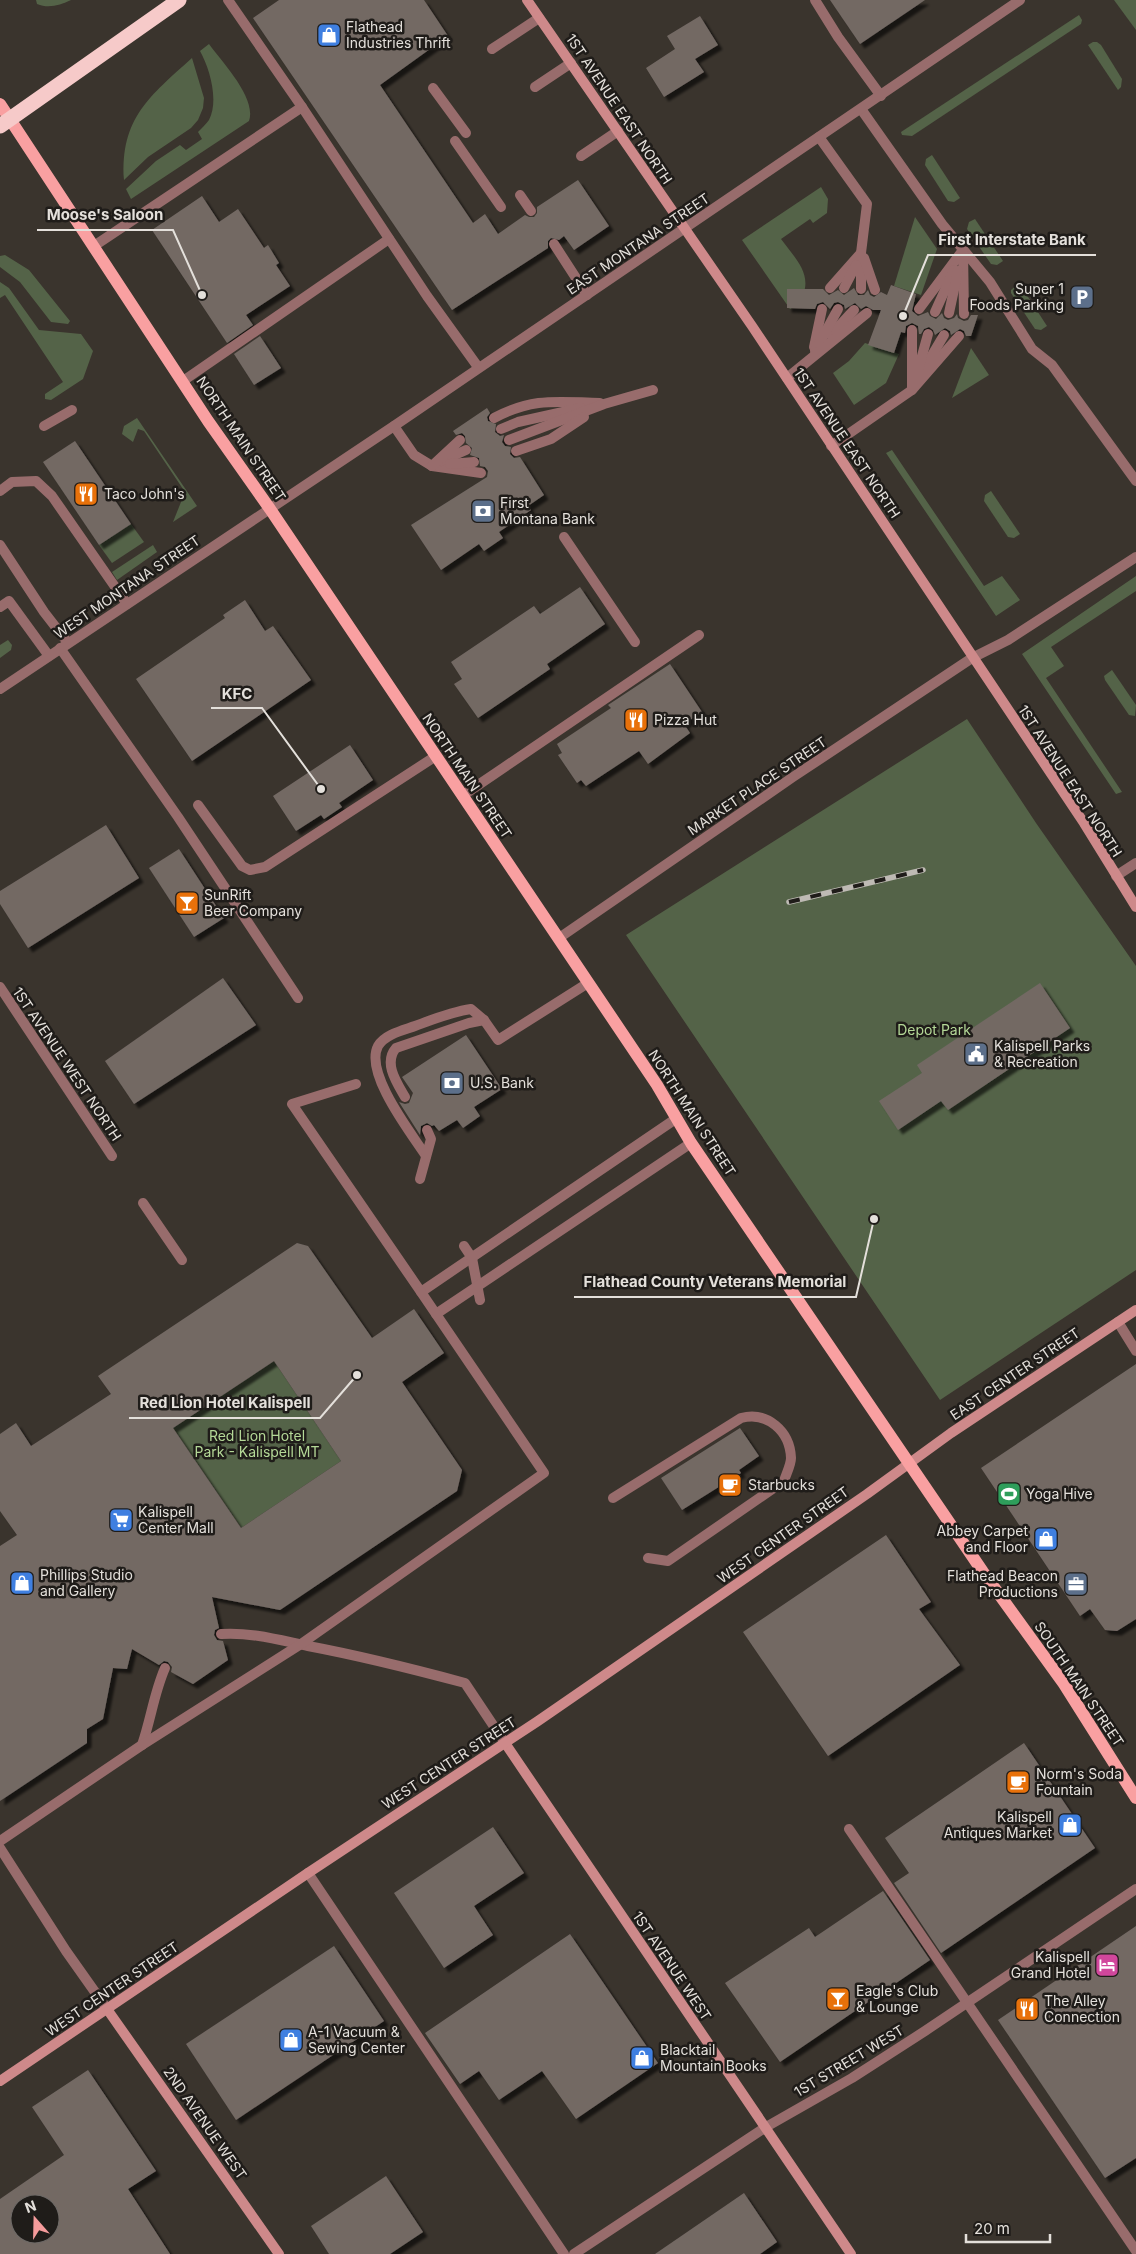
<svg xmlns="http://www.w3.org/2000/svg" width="1136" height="2254" viewBox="0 0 1136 2254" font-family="Inter,sans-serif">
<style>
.green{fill:#546348}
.building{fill:#736964;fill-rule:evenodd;filter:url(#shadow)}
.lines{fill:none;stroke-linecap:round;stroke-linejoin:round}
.lane{stroke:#986c6c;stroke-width:10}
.street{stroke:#986c6c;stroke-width:10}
.secondary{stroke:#ce898a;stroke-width:10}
.primary{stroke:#f9a0a1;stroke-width:12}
.highway{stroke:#f6cac9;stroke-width:15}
.rail-casing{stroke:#bebab4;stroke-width:5.5}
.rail{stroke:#1f1c19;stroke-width:4;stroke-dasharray:11;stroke-linecap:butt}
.labels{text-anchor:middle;stroke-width:5;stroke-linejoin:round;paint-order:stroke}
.poi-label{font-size:14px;fill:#e4e0db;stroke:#1f1c19;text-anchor:start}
.street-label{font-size:14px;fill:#e4e0db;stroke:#1f1c19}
.park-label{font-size:14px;fill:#b4d897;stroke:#1f1c19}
.leader{fill:none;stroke:#e4e0db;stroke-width:2}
.callout-dot{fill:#e4e0db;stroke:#1f1c19;stroke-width:2}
.callout-label{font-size:15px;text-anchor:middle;font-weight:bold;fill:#e4e0db;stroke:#1f1c19;stroke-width:5;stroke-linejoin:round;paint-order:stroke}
</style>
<defs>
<filter id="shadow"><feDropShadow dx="4.5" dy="4.5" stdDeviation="1" flood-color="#0009"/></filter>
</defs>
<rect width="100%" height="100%" fill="#3a342d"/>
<g class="green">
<path d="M36,0H71C60,5 49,9 37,4Z"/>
<polygon points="1114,0 1136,0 1136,30"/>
<polygon points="1079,15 1082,20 1081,24 912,136 902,135 901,132"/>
<polygon points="1093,42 1097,42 1101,45 1122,79 1121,87 1118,90 1088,45"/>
<path d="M209,44C222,62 257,98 249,121L131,199L126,189L156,161L180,145L186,150L202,139L198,132C202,128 206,124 209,120C219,101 210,69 200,51Z"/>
<path d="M192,58L204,98L203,108L198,120L191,128L148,157L124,180C120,118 150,96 192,58Z"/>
<polygon points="932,155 960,198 954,202 948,201 925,165 926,159"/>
<path d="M821,187L828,199L827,213L813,223L810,219L781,239C794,257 812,273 803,295C800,302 797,306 790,309L742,240Z"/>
<polygon points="915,217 937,249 921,295 894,286"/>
<polygon points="975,219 1003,261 997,265 991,264 967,229 969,222"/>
<polygon points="5,255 29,270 70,321 68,324 51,322 20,282 0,267 0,256"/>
<polygon points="0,282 9,288 39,330 81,334 93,351 83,379 51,400 45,399 45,394 63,382 5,295 0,298"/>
<polygon points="1019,283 1047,326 1041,330 1035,329 1011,293 1011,290"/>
<polygon points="865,343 899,354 886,383 854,405 833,373 849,361"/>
<polygon points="971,348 989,375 952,398"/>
<polygon points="137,418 197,506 173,522 185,492 144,431 138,429 133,442 122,434 124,426"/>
<polygon points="892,450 984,586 1002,576 1020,600 996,616 886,453"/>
<polygon points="991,491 1020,534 1014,538 1008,537 984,501 985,495"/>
<polygon points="131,524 144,542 112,563 99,545"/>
<polygon points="153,545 157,552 117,580 112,572"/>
<polygon points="1136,576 1136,591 1051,647 1064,666 1046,678 1122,792 1116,794 1022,654"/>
<polygon points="8,640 12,645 11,650 0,658 0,645"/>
<polygon points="1112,670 1136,705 1135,716 1129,715 1105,680 1104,676"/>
<polygon points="967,719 1036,823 1136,966 1136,1270 940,1400 626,935"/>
<polygon points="274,1361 341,1461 241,1528 173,1428"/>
</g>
<g class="building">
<polygon points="279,0 424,0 448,36 380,85 473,223 485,214 498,234 525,215 529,217 534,217 537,213 537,207 578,180 609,226 574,250 564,236 559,240 551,238 548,241 548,248 452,310 253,18"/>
<polygon points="830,0 925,0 860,44"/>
<polygon points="700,16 718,45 695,59 704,72 664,97 646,68 675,49 667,36"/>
<polygon points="202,196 219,222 238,209 264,248 268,245 279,263 276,265 290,286 246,315 253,325 227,343 152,230"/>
<polygon points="891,285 916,294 912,311 918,316 928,312 930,316 936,319 942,313 944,318 948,320 954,318 957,314 958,318 964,321 968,320 971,315 978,315 971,336 966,336 964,331 960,329 951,335 950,331 945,328 935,335 933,330 929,327 924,329 921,334 919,334 918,326 912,323 906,326 905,333 901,332 894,353 868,345 881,310 873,310 866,306 861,309 855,303 845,309 844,305 838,302 834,303 830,309 823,302 817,304 815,309 787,308 787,289 823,289 829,295 838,290 844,295 854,288 858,295 864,295 868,290 870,295 874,297 881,292 887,295"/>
<polygon points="260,336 281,368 254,385 234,354"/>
<polygon points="487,408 490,413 487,417 488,421 496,424 495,432 500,436 504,435 502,442 505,446 511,447 510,454 514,458 520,457 544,495 528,506 531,510 499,532 503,538 484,551 479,544 441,570 411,525 487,477 488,471 485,467 480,466 479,458 470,455 472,448 466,443 465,436 462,433 456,435 453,431"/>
<polygon points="75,441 131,524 99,545 43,462"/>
<polygon points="580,587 605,624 547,664 550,669 478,718 454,684 462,679 451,662 534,606 540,614"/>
<polygon points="245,600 265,631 273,626 311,680 192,761 136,679 225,618 223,615"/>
<polygon points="670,664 702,712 684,724 690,733 648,764 639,751 586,786 581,780 577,783 558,755 562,753 557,744 611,708 608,705"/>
<polygon points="350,745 373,780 339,803 342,807 324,819 321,815 296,831 273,796"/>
<polygon points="106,825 139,878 28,948 0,904 0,891"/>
<polygon points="179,849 224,918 194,937 149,868"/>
<polygon points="223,978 256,1025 134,1104 105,1061"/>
<polygon points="1040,983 1070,1028 948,1110 941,1101 898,1130 879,1101 922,1073 917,1065"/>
<polygon points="466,1035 502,1089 474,1107 480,1116 463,1128 457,1120 439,1131 434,1125 432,1126 427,1123 421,1126 420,1135 399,1102 405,1104 409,1103 413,1093 402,1077"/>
<path d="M297,1243L308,1246L372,1338L414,1309L444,1353L402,1382L462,1470L457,1491L280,1610L212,1597L219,1628L215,1630L214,1635L217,1640L223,1641L228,1660L193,1684L171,1672L172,1667L168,1662L164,1661L159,1665L132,1649L127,1669L113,1668L103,1719L87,1729V1743L0,1801V1546L17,1535L0,1511V1434L16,1423L31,1446L111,1394L98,1376ZM274,1361L341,1461L241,1528L173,1428Z"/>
<polygon points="1136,1364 1136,1619 1117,1631 1105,1630 1090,1609 1080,1616 981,1468"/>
<polygon points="740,1428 759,1456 739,1470 741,1473 682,1510 661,1478"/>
<polygon points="886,1535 931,1602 919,1609 960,1665 828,1756 743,1632"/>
<polygon points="1024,1743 1095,1848 941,1953 894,1883 909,1873 885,1838"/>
<polygon points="493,1827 524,1873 474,1906 493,1935 444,1968 394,1893"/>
<polygon points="883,1891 930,1960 780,2062 725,1983 809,1928 815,1937"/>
<polygon points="1136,1926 1136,2158 1105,2178 998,2020"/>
<polygon points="570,1934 658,2063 576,2119 542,2071 499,2100 479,2071 460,2084 425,2033"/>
<polygon points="334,1946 384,2021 236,2120 186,2044"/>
<path d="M88,2070L156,2171L128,2189L170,2254H0V2199L64,2155L32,2107ZM20,2204H50V2234H20Z"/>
<polygon points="386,2176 423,2232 390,2254 329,2254 311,2226"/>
<polygon points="744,2193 777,2242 760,2254 655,2254"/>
</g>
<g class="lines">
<g class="lane">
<polyline points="228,0 302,107 427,296 478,367"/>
<polyline points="815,0 838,37 881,96"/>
<polyline points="492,49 539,18"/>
<polyline points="535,87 571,63"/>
<polyline points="433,88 466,133"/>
<polyline points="861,109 942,224 990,282 1032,349 1052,365 1136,481"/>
<polyline points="819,137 867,204 861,253 861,289"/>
<polyline points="455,141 501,207"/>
<polyline points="581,156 618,131"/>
<polyline points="520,195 531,211"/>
<polyline points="554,244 587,295"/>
<polyline points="94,246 302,107"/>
<polyline points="963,250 964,314"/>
<polyline points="864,258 875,290"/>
<polyline points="830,288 861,253"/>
<polyline points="844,288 856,265"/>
<polyline points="919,309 963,250"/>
<polyline points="935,312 954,270"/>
<polyline points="949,313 958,271"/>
<polyline points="831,335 854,310"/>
<polyline points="814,347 822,309"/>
<polyline points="815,351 838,309"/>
<polyline points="925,367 944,335"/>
<polyline points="917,374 928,334"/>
<polyline points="787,378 867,313"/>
<polyline points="183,381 389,239"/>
<polyline points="912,390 959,336"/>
<path d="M494,418C534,397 557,402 600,403"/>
<polyline points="44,426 72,410"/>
<polyline points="394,426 414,455 432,466 481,473"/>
<polyline points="501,429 518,422 581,408"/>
<polyline points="509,440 604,404 653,390"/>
<polyline points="831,446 912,390 912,330"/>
<polyline points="516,451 551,439 584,417"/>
<polyline points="439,462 466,450"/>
<polyline points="450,464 474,462"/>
<polyline points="432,466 460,440"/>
<polyline points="0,491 12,482 36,481 52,496 127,604"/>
<polyline points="564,537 635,642"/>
<polyline points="0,545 44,612 68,643"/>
<polyline points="0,607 9,601 49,656"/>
<polyline points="60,648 178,817 298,998"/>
<polyline points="972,658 1008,640 1136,557"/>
<polyline points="462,796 699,635"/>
<polyline points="198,805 242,866 250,870 265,867 436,756"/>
<polyline points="1116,876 1136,863"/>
<polyline points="356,1084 292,1104 421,1292 677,1118"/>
<path d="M405,1097C397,1083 383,1063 396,1048L469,1023L484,1020"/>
<path d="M426,1156C411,1133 364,1073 378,1046C385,1034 404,1030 415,1026C434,1019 451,1012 471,1009L484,1020L498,1040L588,983"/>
<polyline points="420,1179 431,1139 427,1130"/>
<polyline points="143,1203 182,1260"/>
<polyline points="464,1246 472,1258 480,1300"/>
<polyline points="436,1314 691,1143"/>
<polyline points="1118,1322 1136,1351"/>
<path d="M613,1498L741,1418C767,1411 790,1431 791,1458C791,1465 786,1474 784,1481L668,1561L648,1558"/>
<path d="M221,1634C251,1632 279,1640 308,1646C361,1656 413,1669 465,1683L505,1743"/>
<path d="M142,1745C151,1719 154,1693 165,1668"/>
<polyline points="849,1829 1136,2251"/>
<polyline points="0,1841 142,1745 301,1644 544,1473 421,1292"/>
<polyline points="0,1848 66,1951 107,2009"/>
<polyline points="308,1873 564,2254"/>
</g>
<g class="street">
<polyline points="0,689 394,426 1020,0"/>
<polyline points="559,938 793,777 972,658"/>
<polyline points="0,987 112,1156"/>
<polyline points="574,2254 766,2127 852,2078 925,2031 1136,1889"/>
</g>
<g class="secondary">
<polyline points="527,0 752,326 1084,823 1136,907"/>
<polyline points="505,1743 851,2254"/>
<polyline points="107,2009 279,2254"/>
<polyline points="0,2081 308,1873 538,1721 867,1494 951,1433 1136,1310"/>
</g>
<polyline class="primary" points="0,104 208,421 270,509 657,1085 691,1143 983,1572 1064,1684 1136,1798"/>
<polyline class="highway" points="0,126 179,0"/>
<g class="rail-casing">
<polyline id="rail" points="789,902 923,870"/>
</g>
<use href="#rail" class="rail"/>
</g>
<defs>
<g id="shop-square" transform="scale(1.25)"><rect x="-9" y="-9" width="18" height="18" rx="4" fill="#3f7fe0" stroke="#1f1c19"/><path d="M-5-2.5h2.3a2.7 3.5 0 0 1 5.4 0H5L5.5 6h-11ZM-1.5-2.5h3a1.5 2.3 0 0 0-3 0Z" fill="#fff"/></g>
<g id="parking-square" transform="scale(1.25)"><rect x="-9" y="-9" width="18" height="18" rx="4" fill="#5c6f8a" stroke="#1f1c19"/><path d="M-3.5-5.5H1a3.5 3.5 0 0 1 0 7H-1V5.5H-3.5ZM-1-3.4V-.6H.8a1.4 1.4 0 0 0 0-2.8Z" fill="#fff"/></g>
<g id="restaurant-square" transform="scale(1.25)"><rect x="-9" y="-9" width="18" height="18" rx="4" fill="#e8710a" stroke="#1f1c19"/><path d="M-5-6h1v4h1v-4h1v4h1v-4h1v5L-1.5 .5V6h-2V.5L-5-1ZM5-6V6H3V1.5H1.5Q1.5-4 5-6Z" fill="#fff"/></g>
<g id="bank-square" transform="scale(1.25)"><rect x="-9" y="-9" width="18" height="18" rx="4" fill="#5c6f8a" stroke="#1f1c19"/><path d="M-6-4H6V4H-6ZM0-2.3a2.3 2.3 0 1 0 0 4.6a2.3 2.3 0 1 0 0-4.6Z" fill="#fff"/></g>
<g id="bar-square" transform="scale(1.25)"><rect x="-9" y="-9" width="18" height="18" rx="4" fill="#e8710a" stroke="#1f1c19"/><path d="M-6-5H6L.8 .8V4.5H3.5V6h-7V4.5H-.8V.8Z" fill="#fff"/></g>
<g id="civic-square" transform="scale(1.25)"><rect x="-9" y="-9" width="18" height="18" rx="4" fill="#5c6f8a" stroke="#1f1c19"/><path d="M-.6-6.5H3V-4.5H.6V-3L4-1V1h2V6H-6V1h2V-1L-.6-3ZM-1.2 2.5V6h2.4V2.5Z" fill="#fff"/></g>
<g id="cafe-square" transform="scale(1.25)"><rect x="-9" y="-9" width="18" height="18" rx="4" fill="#e8710a" stroke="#1f1c19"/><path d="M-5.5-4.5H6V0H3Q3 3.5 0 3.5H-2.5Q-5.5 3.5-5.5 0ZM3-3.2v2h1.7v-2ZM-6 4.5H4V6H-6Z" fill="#fff"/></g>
<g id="stadium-square" transform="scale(1.25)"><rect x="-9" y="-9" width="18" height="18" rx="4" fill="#2e9e5b" stroke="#1f1c19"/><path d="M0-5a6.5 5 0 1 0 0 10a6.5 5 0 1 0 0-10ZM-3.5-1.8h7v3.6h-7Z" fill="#fff"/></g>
<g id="supermarket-square" transform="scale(1.25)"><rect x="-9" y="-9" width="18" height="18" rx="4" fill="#3f7fe0" stroke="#1f1c19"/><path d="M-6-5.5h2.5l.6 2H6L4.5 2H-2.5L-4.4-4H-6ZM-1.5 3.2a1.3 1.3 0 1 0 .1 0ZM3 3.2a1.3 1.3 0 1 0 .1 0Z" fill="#fff"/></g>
<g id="office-square" transform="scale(1.25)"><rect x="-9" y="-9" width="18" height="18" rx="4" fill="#5c6f8a" stroke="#1f1c19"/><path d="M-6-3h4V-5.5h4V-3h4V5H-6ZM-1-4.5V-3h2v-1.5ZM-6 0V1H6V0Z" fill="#fff"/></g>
<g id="hotel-square" transform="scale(1.25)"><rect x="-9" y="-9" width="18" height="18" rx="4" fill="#d1479c" stroke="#1f1c19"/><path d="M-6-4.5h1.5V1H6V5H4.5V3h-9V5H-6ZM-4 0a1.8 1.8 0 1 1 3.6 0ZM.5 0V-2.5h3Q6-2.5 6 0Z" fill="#fff"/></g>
</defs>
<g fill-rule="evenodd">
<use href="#shop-square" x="329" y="35"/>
<use href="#parking-square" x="1082" y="297"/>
<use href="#restaurant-square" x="86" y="494"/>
<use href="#bank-square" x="483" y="511"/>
<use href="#restaurant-square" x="636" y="720"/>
<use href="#bar-square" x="187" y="903"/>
<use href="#civic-square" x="976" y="1054"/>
<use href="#bank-square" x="452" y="1083"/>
<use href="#cafe-square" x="730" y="1485"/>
<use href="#stadium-square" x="1009" y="1494"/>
<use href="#supermarket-square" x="121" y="1520"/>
<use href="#shop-square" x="1046" y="1539"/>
<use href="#shop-square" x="22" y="1583"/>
<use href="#office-square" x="1076" y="1584"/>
<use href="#cafe-square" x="1018" y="1782"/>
<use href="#shop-square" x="1070" y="1825"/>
<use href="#hotel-square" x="1107" y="1965"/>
<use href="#bar-square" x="838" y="1999"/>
<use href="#restaurant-square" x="1027" y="2009"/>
<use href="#shop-square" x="291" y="2040"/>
<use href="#shop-square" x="642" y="2058"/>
</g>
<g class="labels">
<g class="poi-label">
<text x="346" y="32">Flathead<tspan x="346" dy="16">Industries Thrift</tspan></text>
<text x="1064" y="294" text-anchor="end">Super 1<tspan x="1064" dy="16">Foods Parking</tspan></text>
<text x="104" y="499">Taco John's</text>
<text x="500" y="508">First<tspan x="500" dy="16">Montana Bank</tspan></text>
<text x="654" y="725">Pizza Hut</text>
<text x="204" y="900">SunRift<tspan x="204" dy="16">Beer Company</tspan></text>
<text x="994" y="1051">Kalispell Parks<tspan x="994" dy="16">&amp; Recreation</tspan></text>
<text x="470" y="1088">U.S. Bank</text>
<text x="748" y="1490">Starbucks</text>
<text x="1026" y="1499">Yoga Hive</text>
<text x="138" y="1517">Kalispell<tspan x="138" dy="16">Center Mall</tspan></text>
<text x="1028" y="1536" text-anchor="end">Abbey Carpet<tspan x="1028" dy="16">and Floor</tspan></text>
<text x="40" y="1580">Phillips Studio<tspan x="40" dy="16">and Gallery</tspan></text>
<text x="1058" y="1581" text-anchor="end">Flathead Beacon<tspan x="1058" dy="16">Productions</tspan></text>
<text x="1036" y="1779">Norm's Soda<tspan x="1036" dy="16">Fountain</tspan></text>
<text x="1052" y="1822" text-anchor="end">Kalispell<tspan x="1052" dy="16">Antiques Market</tspan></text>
<text x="1090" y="1962" text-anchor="end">Kalispell<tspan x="1090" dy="16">Grand Hotel</tspan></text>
<text x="856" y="1996">Eagle's Club<tspan x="856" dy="16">&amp; Lounge</tspan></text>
<text x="1044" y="2006">The Alley<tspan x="1044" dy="16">Connection</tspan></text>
<text x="308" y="2037">A-1 Vacuum &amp;<tspan x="308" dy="16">Sewing Center</tspan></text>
<text x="660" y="2055">Blacktail<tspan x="660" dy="16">Mountain Books</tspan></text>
</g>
<g class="street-label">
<text transform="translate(619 109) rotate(56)" y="5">1ST AVENUE EAST NORTH</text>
<text transform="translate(638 244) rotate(-34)" y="5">EAST MONTANA STREET</text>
<text transform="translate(241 439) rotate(56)" y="5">NORTH MAIN STREET</text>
<text transform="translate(847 443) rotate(56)" y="5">1ST AVENUE EAST NORTH</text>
<text transform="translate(127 587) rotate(-34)" y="5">WEST MONTANA STREET</text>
<text transform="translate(467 776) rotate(56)" y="5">NORTH MAIN STREET</text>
<text transform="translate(1070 781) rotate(57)" y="5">1ST AVENUE EAST NORTH</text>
<text transform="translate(757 786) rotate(-34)" y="5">MARKET PLACE STREET</text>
<text transform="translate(67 1064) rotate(56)" y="5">1ST AVENUE WEST NORTH</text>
<text transform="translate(692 1113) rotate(57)" y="5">NORTH MAIN STREET</text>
<text transform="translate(1015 1374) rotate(-34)" y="5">EAST CENTER STREET</text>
<text transform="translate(783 1535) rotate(-35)" y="5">WEST CENTER STREET</text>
<text transform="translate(1079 1684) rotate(56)" y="5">SOUTH MAIN STREET</text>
<text transform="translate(449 1763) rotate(-33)" y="5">WEST CENTER STREET</text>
<text transform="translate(672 1966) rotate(56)" y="5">1ST AVENUE WEST</text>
<text transform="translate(112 1989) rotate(-34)" y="5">WEST CENTER STREET</text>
<text transform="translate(849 2061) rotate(-31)" y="5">1ST STREET WEST</text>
<text transform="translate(205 2123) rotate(55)" y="5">2ND AVENUE WEST</text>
</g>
<g class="park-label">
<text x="934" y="1035">Depot Park</text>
<text x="257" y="1441">Red Lion Hotel<tspan x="257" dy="16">Park - Kalispell MT</tspan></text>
</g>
</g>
<path class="leader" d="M202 295L173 230H37M903 316L928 255H1096M321 789L262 708H211M874 1219L856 1297H574M357 1375L320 1418H129"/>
<g class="callout-dot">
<circle cx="202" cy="295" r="5"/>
<circle cx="903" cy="316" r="5"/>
<circle cx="321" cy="789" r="5"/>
<circle cx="874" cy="1219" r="5"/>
<circle cx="357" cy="1375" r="5"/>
</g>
<g class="callout-label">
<text x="105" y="220">Moose's Saloon</text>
<text x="1012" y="245">First Interstate Bank</text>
<text x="237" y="699">KFC</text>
<text x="715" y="1287">Flathead County Veterans Memorial</text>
<text x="225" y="1408">Red Lion Hotel Kalispell</text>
</g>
<g transform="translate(35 2219) rotate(340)"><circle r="24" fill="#1f1c19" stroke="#6e6a67"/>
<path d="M0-4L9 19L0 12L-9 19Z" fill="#f59b9b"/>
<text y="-8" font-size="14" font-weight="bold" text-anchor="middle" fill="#e4e0db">N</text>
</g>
<path d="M966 2234v8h84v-8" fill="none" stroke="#e4e0db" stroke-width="2.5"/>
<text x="974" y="2234" font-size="15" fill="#e4e0db" stroke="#1f1c19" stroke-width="4" paint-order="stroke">20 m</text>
</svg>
